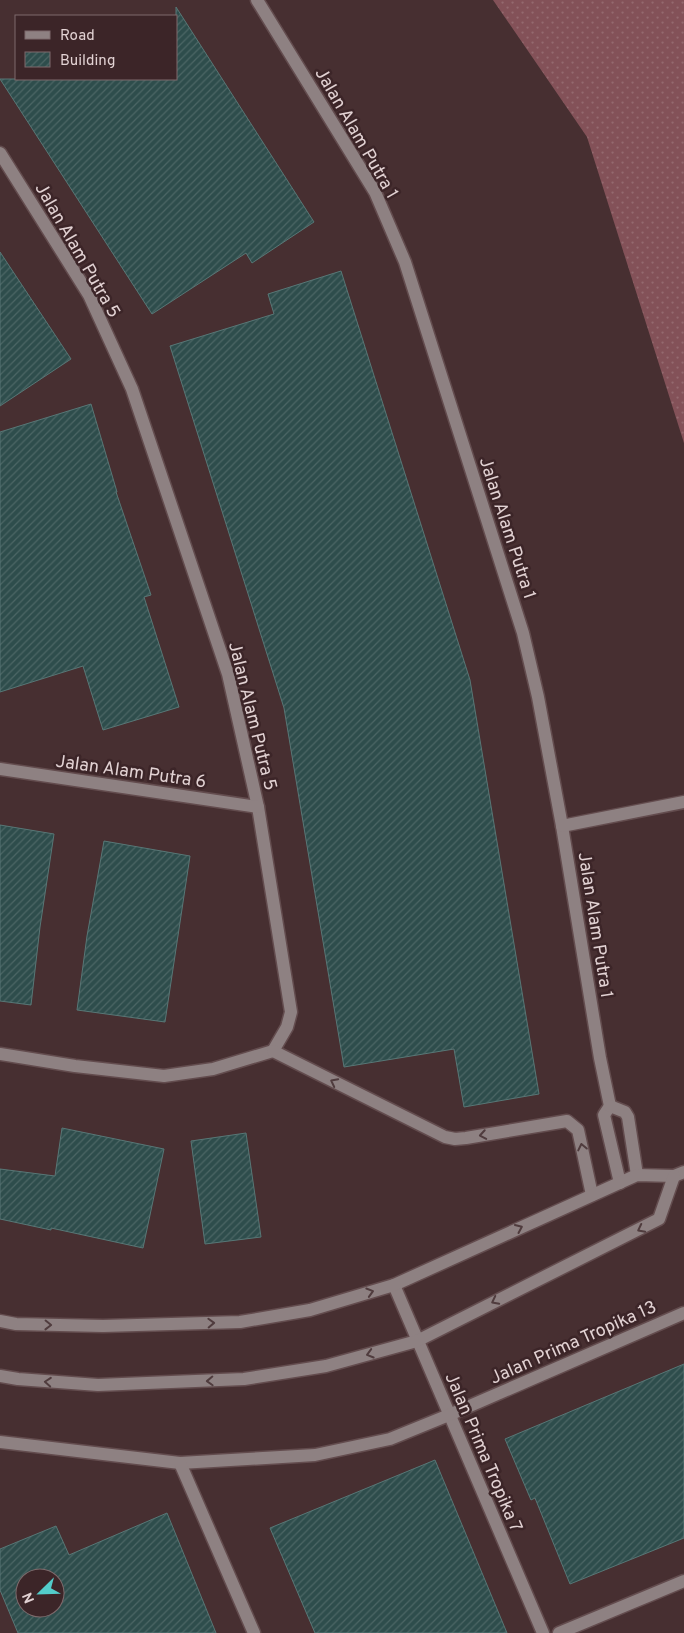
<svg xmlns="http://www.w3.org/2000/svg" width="684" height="1633" viewBox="0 0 684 1633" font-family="Overpass,sans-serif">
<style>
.grass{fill:url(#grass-dots)}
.building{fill:url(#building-hatch);stroke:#587776;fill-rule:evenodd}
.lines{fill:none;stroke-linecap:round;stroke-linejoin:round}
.minor-casing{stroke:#634c4e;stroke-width:15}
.minor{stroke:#8e8182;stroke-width:12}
.oneway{stroke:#503c3e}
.labels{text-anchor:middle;stroke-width:5;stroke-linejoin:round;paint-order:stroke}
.street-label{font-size:18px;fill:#e2d2d3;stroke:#3c2528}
</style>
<defs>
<pattern id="grass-dots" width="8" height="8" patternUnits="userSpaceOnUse" patternTransform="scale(1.25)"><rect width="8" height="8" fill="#835158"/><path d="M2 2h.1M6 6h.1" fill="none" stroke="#94696f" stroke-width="1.8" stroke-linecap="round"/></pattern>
<pattern id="building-hatch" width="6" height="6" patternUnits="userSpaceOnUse" patternTransform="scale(1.25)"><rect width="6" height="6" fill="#2e4d4c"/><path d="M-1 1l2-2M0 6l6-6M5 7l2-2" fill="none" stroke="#4c6665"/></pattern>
</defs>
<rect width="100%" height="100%" fill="#472f31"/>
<polygon class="grass" points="493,0 684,0 684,443 587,137"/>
<g class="building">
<polygon points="176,7 314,222 252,263 246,253 152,314 0,79 176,79"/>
<polygon points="0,252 71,359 0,406"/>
<polygon points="341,271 470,680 539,1094 464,1107 454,1049 344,1067 284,708 170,346 274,314 268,294"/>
<polygon points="91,404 117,492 116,492 151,595 144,597 179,707 103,730 83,666 0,692 0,432"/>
<polygon points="0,825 54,834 40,927 31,1005 0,1001"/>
<polygon points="104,841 190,856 165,1022 77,1010 87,936"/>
<polygon points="62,1128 164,1149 143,1248 51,1228 51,1230 0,1219 0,1169 55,1176"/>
<polygon points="246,1133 261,1237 205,1244 191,1141"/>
<polygon points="684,1364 684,1538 570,1584 535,1498 531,1500 505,1439"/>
<polygon points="435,1460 507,1633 315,1633 270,1528"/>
<path d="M167,1513L216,1633H18L0,1590V1549L56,1526L69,1555ZM25,1578H55V1608H25Z"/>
</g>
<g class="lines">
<g class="minor-casing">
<g id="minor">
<polyline points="257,0 375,192 405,262 523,633 538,697 562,826 600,1058 610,1106"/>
<polyline points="0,153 89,295 132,389 228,674 258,807 291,1012 287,1027 273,1051 213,1069 164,1076 75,1066 0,1054"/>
<polyline points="0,769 258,807"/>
<polyline points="562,826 684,802"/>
<polyline points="273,1051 445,1137 455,1139 466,1138 567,1121 578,1130 592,1195"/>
<polyline points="610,1106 604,1115 620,1183"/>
<polyline points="610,1106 625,1112 628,1117 637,1175"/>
<polyline points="394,1285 543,1633"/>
<polyline points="0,1321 16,1324 103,1326 240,1322 310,1310 394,1285 637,1175 674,1176 684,1172"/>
<polyline points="0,1376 18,1379 98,1385 244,1379 326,1366 417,1341 659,1219 674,1176"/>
<polyline points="0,1442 180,1463 315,1455 390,1439 449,1415 684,1313"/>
<polyline points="180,1463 254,1633"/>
<polyline points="559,1633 684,1581"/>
</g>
</g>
<use href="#minor" class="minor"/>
</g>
<defs><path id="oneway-chevron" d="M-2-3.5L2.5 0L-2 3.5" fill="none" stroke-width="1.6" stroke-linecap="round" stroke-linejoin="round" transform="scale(1.25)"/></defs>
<g class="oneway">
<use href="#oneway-chevron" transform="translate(334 1082) rotate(-153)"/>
<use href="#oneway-chevron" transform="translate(483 1135) rotate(170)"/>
<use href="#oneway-chevron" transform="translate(582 1147) rotate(-102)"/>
<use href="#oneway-chevron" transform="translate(519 1228) rotate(-24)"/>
<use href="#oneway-chevron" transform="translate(641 1229) rotate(153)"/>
<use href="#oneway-chevron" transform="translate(370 1292) rotate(-17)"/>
<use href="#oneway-chevron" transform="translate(495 1301) rotate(153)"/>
<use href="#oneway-chevron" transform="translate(211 1323) rotate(-2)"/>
<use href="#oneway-chevron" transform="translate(48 1325) rotate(1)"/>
<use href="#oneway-chevron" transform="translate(370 1354) rotate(164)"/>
<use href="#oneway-chevron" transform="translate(210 1381) rotate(178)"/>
<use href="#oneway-chevron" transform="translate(48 1382) rotate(-176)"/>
</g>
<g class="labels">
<g class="street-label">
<text transform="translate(357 133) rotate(60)" y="6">Jalan Alam Putra 1</text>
<text transform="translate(78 250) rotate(60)" y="6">Jalan Alam Putra 5</text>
<text transform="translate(508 528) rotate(72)" y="6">Jalan Alam Putra 1</text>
<text transform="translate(253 716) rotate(76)" y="6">Jalan Alam Putra 5</text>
<text transform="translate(131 771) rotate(8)" y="6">Jalan Alam Putra 6</text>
<text transform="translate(596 925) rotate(81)" y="6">Jalan Alam Putra 1</text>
<text transform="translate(573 1342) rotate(-24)" y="6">Jalan Prima Tropika 13</text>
<text transform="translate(484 1452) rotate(67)" y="6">Jalan Prima Tropika 7</text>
</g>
</g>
<rect x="15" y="15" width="162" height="65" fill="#3c2528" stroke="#7e6a6c"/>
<rect x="25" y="31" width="25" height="8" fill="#8e8182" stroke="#7e6a6c"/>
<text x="60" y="40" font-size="15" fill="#e2d2d3">Road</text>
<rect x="25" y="52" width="25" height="15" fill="url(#building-hatch)" stroke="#7e6a6c"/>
<text x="60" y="65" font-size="15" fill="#e2d2d3">Building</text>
<g transform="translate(40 1593) rotate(247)"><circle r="24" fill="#3c2528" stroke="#7e6a6c"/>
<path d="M0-4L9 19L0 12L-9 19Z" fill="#53cdcb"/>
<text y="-8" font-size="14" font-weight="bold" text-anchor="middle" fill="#e2d2d3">N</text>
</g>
</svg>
